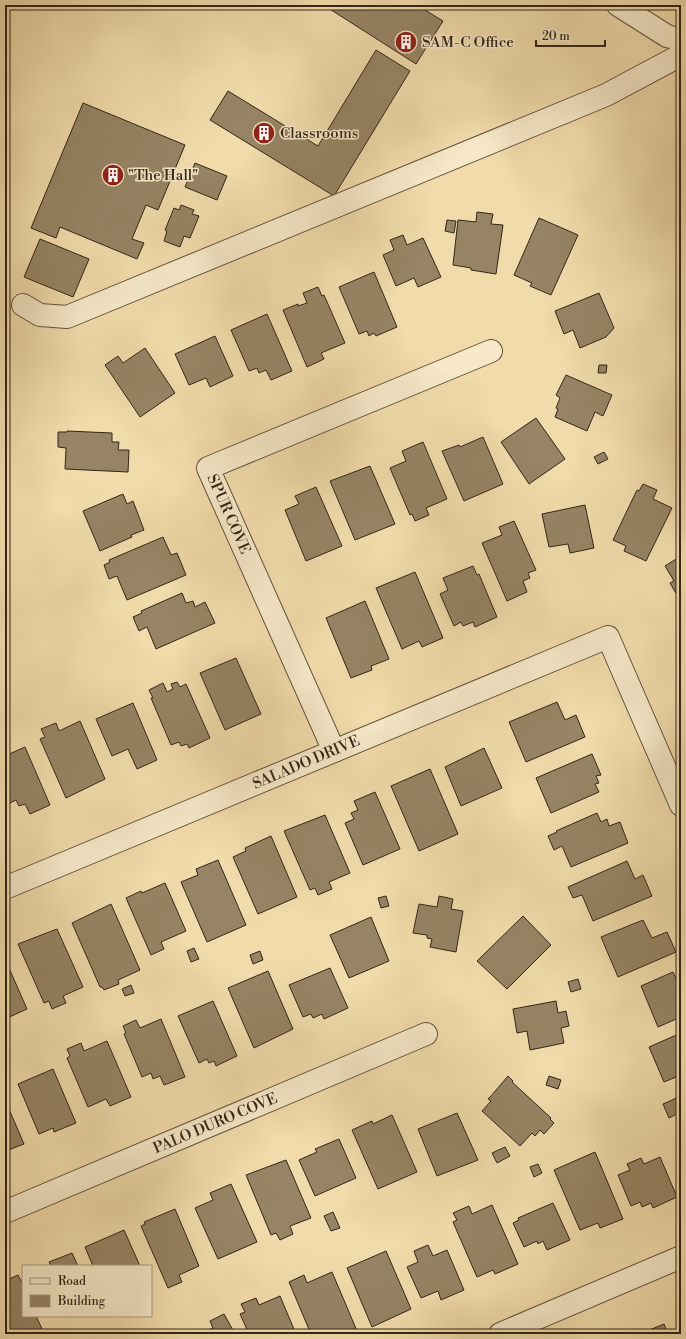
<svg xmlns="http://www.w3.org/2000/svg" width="686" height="1339" viewBox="0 0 686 1339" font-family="'Libre Bodoni',serif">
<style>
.building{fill:#968464;stroke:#332618}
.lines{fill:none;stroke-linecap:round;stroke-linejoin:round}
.minor-casing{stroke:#62533c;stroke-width:24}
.minor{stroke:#f6e8c8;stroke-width:22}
.labels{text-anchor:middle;stroke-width:3;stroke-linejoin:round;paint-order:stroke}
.poi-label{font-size:15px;fill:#332618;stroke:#f6e8c8;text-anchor:start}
.street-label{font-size:15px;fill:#332618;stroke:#f6e8c8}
</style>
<rect width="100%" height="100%" fill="#f1dbaa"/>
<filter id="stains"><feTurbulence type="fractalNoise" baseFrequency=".005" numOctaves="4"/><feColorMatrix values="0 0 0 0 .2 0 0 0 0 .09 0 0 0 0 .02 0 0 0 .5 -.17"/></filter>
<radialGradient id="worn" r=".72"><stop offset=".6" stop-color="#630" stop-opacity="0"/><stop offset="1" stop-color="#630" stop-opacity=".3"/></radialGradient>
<g class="building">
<polygon points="325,5 417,5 443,21 416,64 325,6"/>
<polygon points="376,50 410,71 334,196 210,120 228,91 318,146"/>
<polygon points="83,103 185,145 158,210 146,205 132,239 144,243 137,259 60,227 56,238 31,228"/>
<polygon points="195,163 227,176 217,200 185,187"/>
<polygon points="181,205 194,210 192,214 199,216 190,238 184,236 180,247 164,241 167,231 165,230 174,208 179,210"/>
<polygon points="477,212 493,214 491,224 503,225 496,274 471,270 471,268 453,265 458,220 476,222"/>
<polygon points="539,218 578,235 551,295 530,286 532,283 514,275"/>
<polygon points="447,220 456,221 454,233 445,231"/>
<polygon points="403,235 407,245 423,238 441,277 418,287 414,278 396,286 383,255 394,250 390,240"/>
<polygon points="40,239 89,259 73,297 24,277"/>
<polygon points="374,272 397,327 376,336 374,333 369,336 367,331 359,334 339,287"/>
<polygon points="318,287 322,296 324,295 345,343 321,353 324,359 307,367 283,310 298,304 298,306 307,303 303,293"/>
<polygon points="599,293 614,328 606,337 580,348 573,330 564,334 555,311"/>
<polygon points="267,314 292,371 271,380 266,370 259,373 257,368 249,371 231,330"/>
<polygon points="215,336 233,376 210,387 206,378 189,385 175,354"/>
<polygon points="145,348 175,393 140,417 105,365 118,356 123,363"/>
<polygon points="599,365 607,365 606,373 598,373"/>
<polygon points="566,375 612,395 603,416 595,412 587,431 555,417 558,409 556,408 560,398 556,395"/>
<polygon points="536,418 565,459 529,484 501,442"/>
<polygon points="67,431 112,433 112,442 119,442 118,450 129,450 128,472 65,469 66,448 58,447 58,432 67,432"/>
<polygon points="483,437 503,484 464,501 442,451 459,445 460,447"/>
<polygon points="423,442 447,499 426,508 429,515 415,521 412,514 410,515 390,468 406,461 402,451"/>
<polygon points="604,452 608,459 598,464 594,457"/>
<polygon points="370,466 395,524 355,540 330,481"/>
<polygon points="643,484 657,490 653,499 672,508 646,561 624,551 626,546 613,540 637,490 639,491"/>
<polygon points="316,487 342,546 306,561 285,510 299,504 295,496"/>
<polygon points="123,494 127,504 133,501 144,530 131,535 132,537 100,551 83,511"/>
<polygon points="585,505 594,548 570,553 568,544 549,547 542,514"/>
<polygon points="514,521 536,570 528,573 530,578 523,581 527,592 507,601 482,543 502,535 499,527"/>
<polygon points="163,537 171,555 177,553 186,575 127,600 117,576 109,579 104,565 110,562 109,560"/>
<polygon points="681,556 681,602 670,583 674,581 665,566"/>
<polygon points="473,566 477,575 479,574 497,617 475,627 473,622 463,626 461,622 454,626 440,594 448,590 443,578"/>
<polygon points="415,572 443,638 422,647 419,641 402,649 376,588"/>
<polygon points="182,593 186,603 193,601 195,607 205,602 215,623 156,649 147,627 139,631 133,617 142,613 141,611"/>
<polygon points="365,601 389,659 371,666 372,670 351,678 326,618"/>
<polygon points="236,658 261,714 225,730 200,673"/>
<polygon points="177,682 180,687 186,684 210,738 189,748 187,744 181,746 179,742 171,745 151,698 153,698 149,690 163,683 167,692 173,689 171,684"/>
<polygon points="557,702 565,720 576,715 585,737 526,762 509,722"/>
<polygon points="133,703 157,760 137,769 128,749 112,756 96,719"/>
<polygon points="80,721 105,779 66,798 40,739 45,737 41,729 56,723 59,731"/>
<polygon points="25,747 50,805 30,814 25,804 19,806 16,800 8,804 5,798 5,756"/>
<polygon points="484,748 502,788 461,806 445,767"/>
<polygon points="592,754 601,775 596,776 599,783 595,784 599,792 551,813 536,778"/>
<polygon points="430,769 458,834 419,851 391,786"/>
<polygon points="375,792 400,849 363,865 345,823 354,819 351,813 358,810 354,801"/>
<polygon points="597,813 601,822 607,819 609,826 620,822 628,843 571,867 562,846 554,850 548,836 557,832 556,831"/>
<polygon points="325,815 350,873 329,882 332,889 318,895 315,888 310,890 284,831"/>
<polygon points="271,836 297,897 258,914 233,857 246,851 245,848"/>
<polygon points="218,860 246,925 207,942 181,882 198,875 196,869"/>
<polygon points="627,861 635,879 643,875 652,896 593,921 582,895 573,898 568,887"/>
<polygon points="165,883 186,931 161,942 164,949 151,955 126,898 141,891 142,893"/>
<polygon points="386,896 389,906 381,908 378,898"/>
<polygon points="439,896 453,899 451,909 463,911 456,952 430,947 432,939 427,938 427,935 413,933 419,904 437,907"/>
<polygon points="111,904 140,970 118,980 119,984 104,990 102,987 100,987 72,923"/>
<polygon points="523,916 551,945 507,989 477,961"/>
<polygon points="371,917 389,961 349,978 330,935"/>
<polygon points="643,920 652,938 667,932 676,952 618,977 601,937"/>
<polygon points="57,929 83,987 63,996 66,1003 52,1009 49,1001 44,1003 18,944"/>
<polygon points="194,948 199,959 191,962 187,951"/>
<polygon points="260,951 263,960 253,964 250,955"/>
<polygon points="5,959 27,1009 5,1019"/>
<polygon points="330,968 348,1008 324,1019 322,1014 313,1018 311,1014 303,1017 289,985"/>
<polygon points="268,971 293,1029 254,1048 228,988"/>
<polygon points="673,972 677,981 681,979 681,1017 658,1027 641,986"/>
<polygon points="578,979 581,989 571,992 568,982"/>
<polygon points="131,985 134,993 125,996 122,989"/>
<polygon points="213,1001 237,1056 216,1066 214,1061 209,1063 207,1059 199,1063 178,1016"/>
<polygon points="556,1001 558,1013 566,1011 569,1026 561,1028 564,1043 530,1050 527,1031 517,1033 513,1009"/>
<polygon points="161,1019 185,1077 164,1085 160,1076 153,1079 151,1073 142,1077 124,1034 126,1033 123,1026 136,1020 140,1028"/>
<polygon points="681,1033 681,1075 664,1082 649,1047"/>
<polygon points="107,1041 131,1097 110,1106 106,1099 88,1107 67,1058 70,1056 67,1049 81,1043 84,1051"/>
<polygon points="53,1069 76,1123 54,1132 53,1128 39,1134 18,1084"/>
<polygon points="508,1076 513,1081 512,1082 551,1118 550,1119 554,1123 544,1134 540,1130 535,1136 532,1133 520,1146 482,1111 491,1101 488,1099 491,1096"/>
<polygon points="549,1076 561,1080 558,1089 546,1085"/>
<polygon points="681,1096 681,1123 677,1114 669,1118 663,1104"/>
<polygon points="5,1100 24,1144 6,1151 7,1153 5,1154"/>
<polygon points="457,1113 478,1160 437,1176 418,1129"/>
<polygon points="392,1115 417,1172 378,1189 352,1130 372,1121 373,1124"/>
<polygon points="339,1139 356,1178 315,1196 299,1160 317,1152 315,1149"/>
<polygon points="505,1147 510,1156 497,1163 492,1153"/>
<polygon points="595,1152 623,1219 600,1228 598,1223 580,1230 554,1170"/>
<polygon points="660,1157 677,1197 653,1208 651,1203 642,1207 640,1202 631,1206 618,1175 630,1170 627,1164 641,1158 644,1164"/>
<polygon points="286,1160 311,1218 290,1226 293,1234 280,1240 276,1233 271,1235 246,1175"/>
<polygon points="538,1164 542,1173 534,1177 530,1167"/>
<polygon points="231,1184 257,1242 218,1259 195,1208 213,1200 210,1193"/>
<polygon points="553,1203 570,1240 547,1250 543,1241 538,1244 537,1241 524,1247 513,1223 519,1220 518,1218"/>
<polygon points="492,1205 518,1264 495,1274 493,1270 477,1277 453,1222 457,1220 453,1213 469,1206 472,1214"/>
<polygon points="175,1209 199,1266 179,1275 182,1282 168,1288 141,1226 145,1224 144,1222"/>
<polygon points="333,1212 340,1228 331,1231 324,1216"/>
<polygon points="124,1230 140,1266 93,1266 85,1247"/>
<polygon points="428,1245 433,1256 447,1250 464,1290 441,1300 438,1291 421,1298 407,1267 418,1262 414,1251"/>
<polygon points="386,1251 411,1309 372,1327 347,1268"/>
<polygon points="72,1253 78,1266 51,1266 49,1262"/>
<polygon points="332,1272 357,1331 351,1334 311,1334 289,1282 304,1275 307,1283"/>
<polygon points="18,1275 23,1285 23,1316 36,1316 44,1333 41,1334 5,1334 5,1281"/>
<polygon points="280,1296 296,1334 249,1334 240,1314 245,1312 241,1304 256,1298 259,1305"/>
<polygon points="224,1314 235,1334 200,1334 213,1328 210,1321"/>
<polygon points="664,1324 668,1334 643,1334 642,1333"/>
</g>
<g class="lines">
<g class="minor-casing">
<g id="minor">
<polyline points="618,5 667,36 681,40"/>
<polyline points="23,305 40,315 67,317 606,95 681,55"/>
<polyline points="334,751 208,468 491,351"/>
<polyline points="5,888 608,637 681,805"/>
<polyline points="5,1212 426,1034"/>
<polyline points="500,1334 681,1257"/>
</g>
</g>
<use href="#minor" class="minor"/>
</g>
<defs>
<g id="building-disc" transform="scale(1.15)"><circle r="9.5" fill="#8f2418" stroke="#f6e8c8"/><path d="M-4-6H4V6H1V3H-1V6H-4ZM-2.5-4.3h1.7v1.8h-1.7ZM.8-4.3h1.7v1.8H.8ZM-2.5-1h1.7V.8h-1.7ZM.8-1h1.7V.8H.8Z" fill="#fff"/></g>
</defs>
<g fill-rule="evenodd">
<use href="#building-disc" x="406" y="42"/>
<use href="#building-disc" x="264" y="133"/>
<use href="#building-disc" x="113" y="175"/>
</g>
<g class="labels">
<g class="poi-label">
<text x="422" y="47">SAM-C Office</text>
<text x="280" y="138">Classrooms</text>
<text x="128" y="180">"The Hall"</text>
</g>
<g class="street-label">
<text transform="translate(229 514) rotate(66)" y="5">SPUR COVE</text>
<text transform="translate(306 762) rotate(-23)" y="5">SALADO DRIVE</text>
<text transform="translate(215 1123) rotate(-23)" y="5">PALO DURO COVE</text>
</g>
</g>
<rect width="686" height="1339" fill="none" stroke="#f1dbaa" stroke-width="20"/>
<rect x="6" y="6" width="674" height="1327" fill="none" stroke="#332618" stroke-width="2"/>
<rect x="10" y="10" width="666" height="1319" fill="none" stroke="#332618"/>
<rect x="22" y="1265" width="130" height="52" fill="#f6e8c8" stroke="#a89a82"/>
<rect x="30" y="1278" width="20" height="6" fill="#f6e8c8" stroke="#a89a82"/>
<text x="58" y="1285" font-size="12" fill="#332618">Road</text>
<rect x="30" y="1295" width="20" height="12" fill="#968464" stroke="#a89a82"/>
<text x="58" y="1305" font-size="12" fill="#332618">Building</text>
<path d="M536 40v6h69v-6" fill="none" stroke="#332618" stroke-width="2"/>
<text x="542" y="40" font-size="12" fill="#332618" stroke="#f6e8c8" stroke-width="3" paint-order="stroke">20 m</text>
<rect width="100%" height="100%" filter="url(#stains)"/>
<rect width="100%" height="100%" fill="url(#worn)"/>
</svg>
